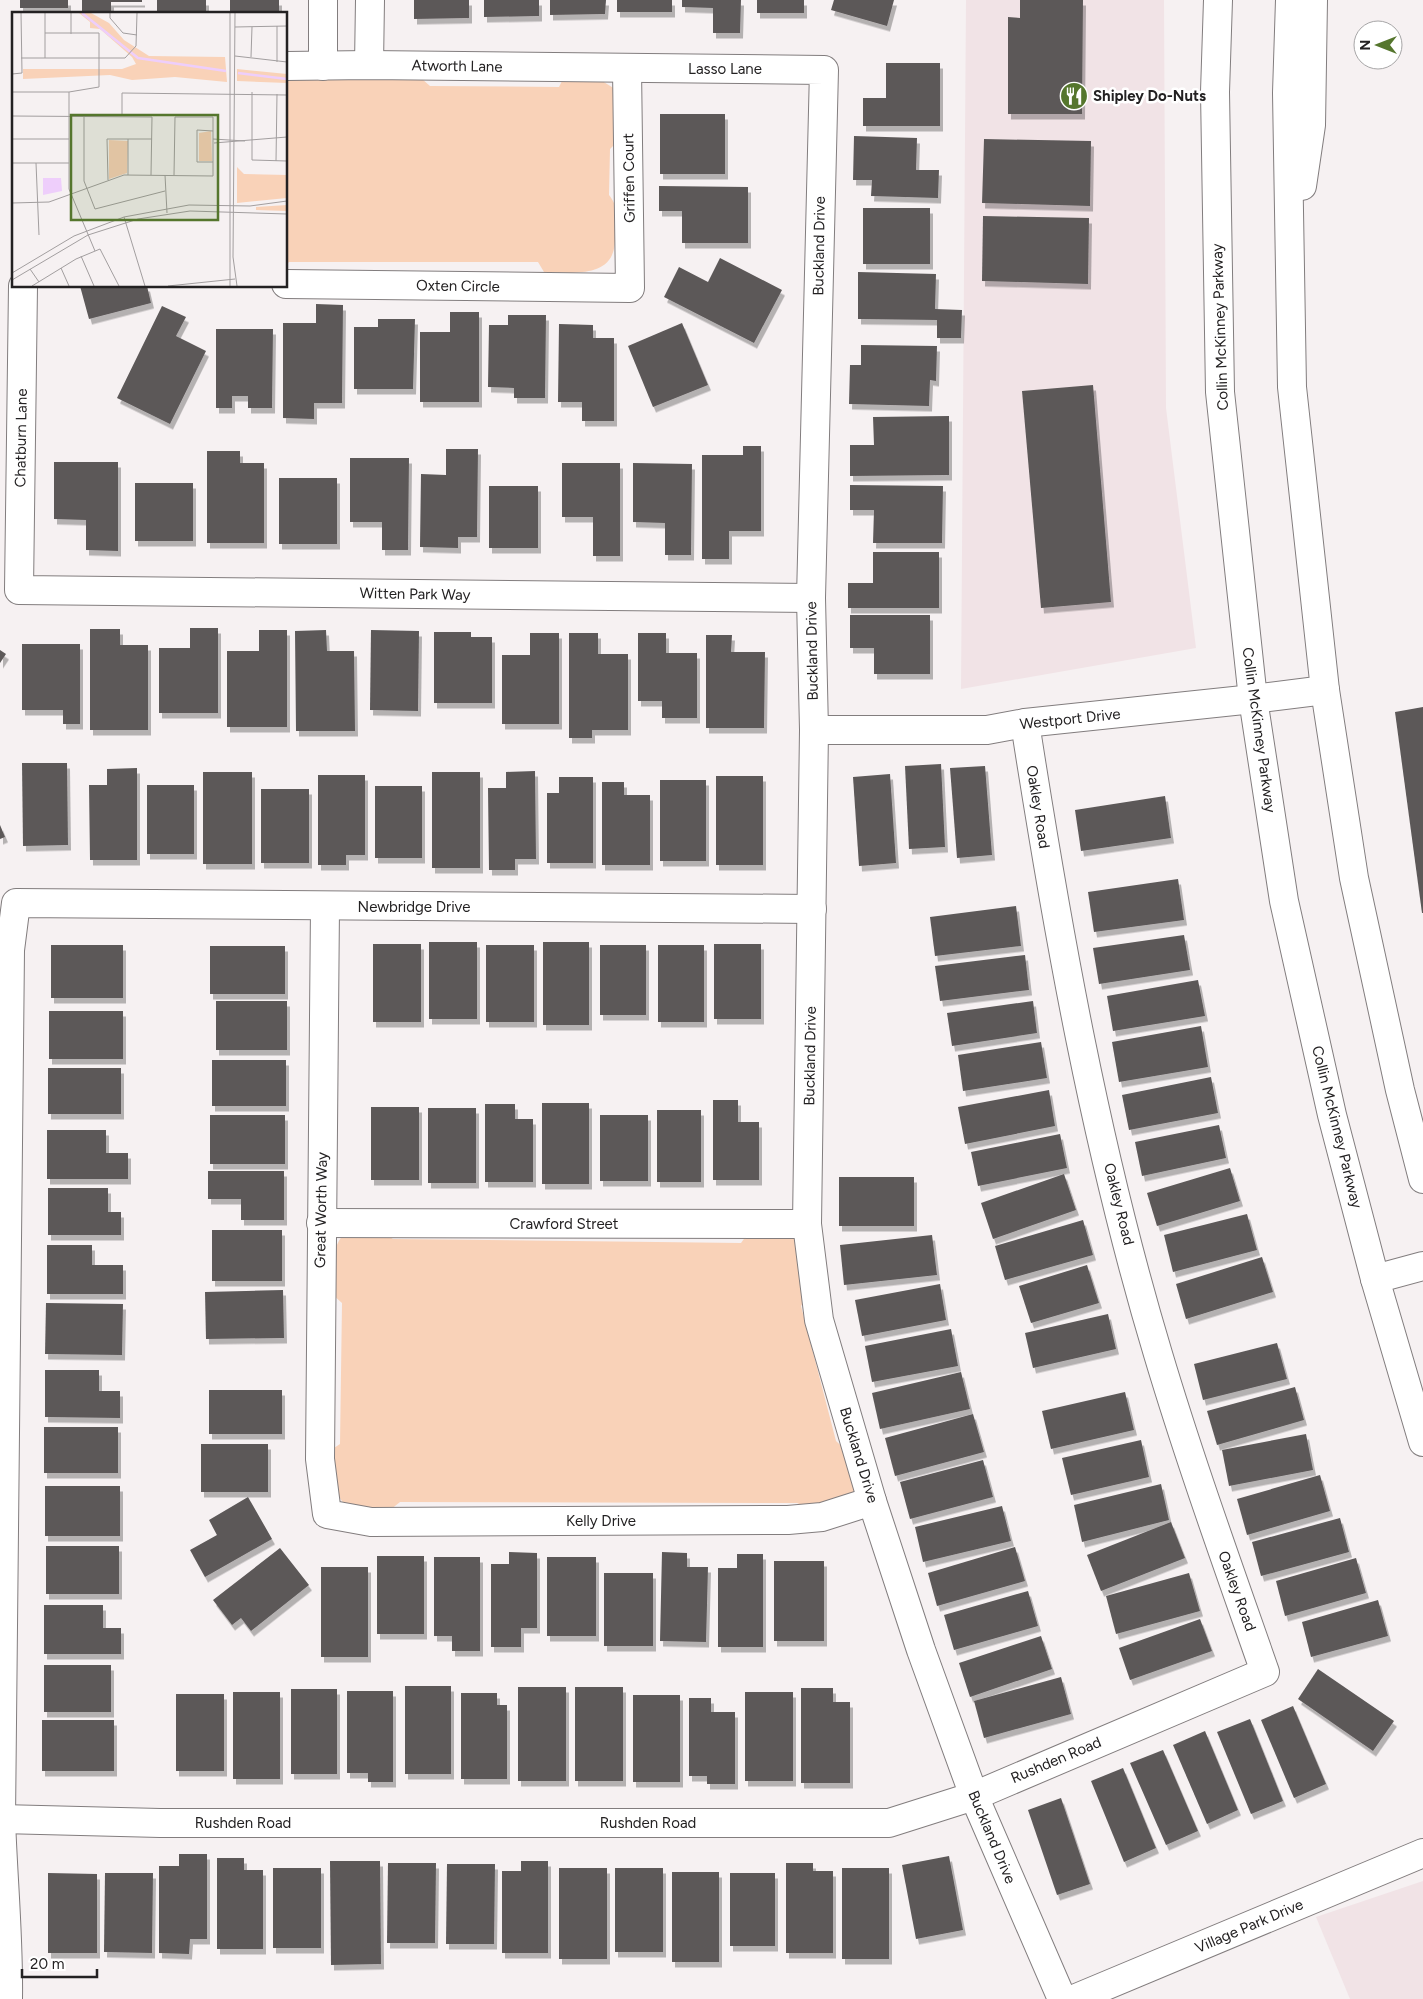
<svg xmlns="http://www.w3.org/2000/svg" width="1423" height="1999" viewBox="0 0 1423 1999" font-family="Figtree,sans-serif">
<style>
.built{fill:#f1e3e6}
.green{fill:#f9d2b8}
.building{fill:#5c5858;filter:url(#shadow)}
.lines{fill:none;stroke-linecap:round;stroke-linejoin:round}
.minor-casing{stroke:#827d7e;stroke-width:30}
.minor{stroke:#fff;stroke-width:28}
.labels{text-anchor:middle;stroke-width:5;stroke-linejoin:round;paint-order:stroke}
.street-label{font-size:15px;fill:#232122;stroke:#fff}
.poi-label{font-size:15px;font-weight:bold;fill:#232122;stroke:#fff;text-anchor:start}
.inset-river{fill:none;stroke:#eecefb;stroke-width:2.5}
.inset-road{fill:none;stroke:#a29e9f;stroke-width:1}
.view{fill:#55762d;fill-opacity:0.15;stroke:#55762d;stroke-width:2.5}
.inset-edge{fill:none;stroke:#232122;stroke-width:2.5}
</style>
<defs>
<filter id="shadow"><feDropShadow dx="3" dy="5.5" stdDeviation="0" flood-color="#0004"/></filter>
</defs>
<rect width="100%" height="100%" fill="#f6f1f2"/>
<g class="built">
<polygon points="966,0 1164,0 1166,408 1196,648 961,689"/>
<polygon points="1423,1881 1423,1999 1350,1999 1316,1917"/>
</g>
<g class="green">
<path d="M286,77L422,79L430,86L559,87L563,79H599L615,89L617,142L610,149L609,195C618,206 616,214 615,228C615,237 616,246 612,255C602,278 564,272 544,272L538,262H289L286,265Z"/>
<path d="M378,1230L393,1239L741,1243L749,1232L788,1233L800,1242L808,1296L801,1306L836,1441L851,1455L856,1487L851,1496L811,1509L797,1503L400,1502L390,1510C379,1510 364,1512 354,1509C330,1501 334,1471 331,1450L340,1444L342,1303L333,1295C334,1273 329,1247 346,1232Z"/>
</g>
<g class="building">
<rect x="20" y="0" width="48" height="8"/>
<polygon points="82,0 142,0 142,2 111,2 111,14 82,14"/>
<rect x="157" y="0" width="49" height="14"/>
<rect x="230" y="0" width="49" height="14"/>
<polygon points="414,0 469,0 469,18 414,19"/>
<polygon points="484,0 539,0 539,16 484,17"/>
<polygon points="550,0 606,0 605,14 550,15"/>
<rect x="617" y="0" width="55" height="12"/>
<polygon points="682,0 741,0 740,33 713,33 713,8 682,7"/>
<rect x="757" y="0" width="47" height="13"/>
<polygon points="834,0 894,0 887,26 831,10"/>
<polygon points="1020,0 1083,0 1082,114 1008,114 1008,17 1020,18"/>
<polygon points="886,63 940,63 940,126 863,126 863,98 886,98"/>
<rect x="660" y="114" width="65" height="60"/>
<polygon points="854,136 917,138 916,170 939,170 938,198 871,196 872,180 853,180"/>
<polygon points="984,139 1091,141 1090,206 982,203"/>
<polygon points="659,186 748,187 748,243 682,243 682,211 659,211"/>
<rect x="863" y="208" width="67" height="56"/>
<polygon points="983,216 1089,218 1088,284 982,281"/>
<polygon points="720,258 782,290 754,343 664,297 679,267 708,282"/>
<polygon points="858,272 936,274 935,309 962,310 961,338 937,338 937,320 858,319"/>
<polygon points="80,286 147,286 151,303 89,319"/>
<polygon points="316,304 343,305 342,403 314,403 314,419 283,418 283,323 316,323"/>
<polygon points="162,306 186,317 176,336 206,351 170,424 117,398"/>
<polygon points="450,312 479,312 479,402 420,402 420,332 450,332"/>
<polygon points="508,315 546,315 545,398 514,398 514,388 488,387 489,325 508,325"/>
<polygon points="378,319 415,319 413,389 354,389 354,327 378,327"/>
<polygon points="682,323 708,385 653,407 628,346"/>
<polygon points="559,324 593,325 593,338 614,338 614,421 582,421 582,402 558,402"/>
<polygon points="216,329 273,329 272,408 248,408 248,396 232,396 232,408 216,408"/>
<polygon points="861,345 937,346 936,381 930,380 929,406 849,404 850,365 861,365"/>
<polygon points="1093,385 1111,602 1041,608 1022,391"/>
<polygon points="949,416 949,475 850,476 850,445 874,445 873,417"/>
<polygon points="743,446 761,446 761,531 729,531 729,559 702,559 702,455 743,455"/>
<polygon points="446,449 478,449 477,537 458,537 458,548 420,547 421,474 446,475"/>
<polygon points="207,451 240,451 240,463 264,463 264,543 207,543"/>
<polygon points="350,458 409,458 408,550 382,550 382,522 350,522"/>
<polygon points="54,462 118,462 118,551 86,550 86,520 54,519"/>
<polygon points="562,463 620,463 620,556 593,556 593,517 562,517"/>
<polygon points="633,463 692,464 691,555 665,555 665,523 633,522"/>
<rect x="279" y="478" width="58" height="66"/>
<rect x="135" y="483" width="58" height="58"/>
<polygon points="850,485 943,486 942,543 873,543 874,510 850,510"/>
<rect x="489" y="486" width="49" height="62"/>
<polygon points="873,552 939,552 939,608 848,608 848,583 873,583"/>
<polygon points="850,615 930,615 930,674 874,674 874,648 850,648"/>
<polygon points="190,628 218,628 218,713 159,713 159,648 190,648"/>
<polygon points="90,629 120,629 120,645 148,645 148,730 90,730"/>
<polygon points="259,630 287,630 287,727 227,727 227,651 259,651"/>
<polygon points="326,630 327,651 354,651 355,731 296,731 295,631"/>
<polygon points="371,630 419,631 418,711 370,710"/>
<polygon points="434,632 471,632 471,637 492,637 492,703 434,703"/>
<polygon points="530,633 559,633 559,724 502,724 502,655 530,655"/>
<polygon points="569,633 598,633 598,654 628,654 628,730 592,730 592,738 569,738"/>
<polygon points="638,633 666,633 666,653 697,653 697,718 662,718 662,701 638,701"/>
<polygon points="706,635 732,635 731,652 765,652 764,728 706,728"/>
<polygon points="22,644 80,644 80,724 63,724 63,710 22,710"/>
<polygon points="0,650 6,654 0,663"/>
<polygon points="1423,707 1423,913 1422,913 1395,712"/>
<polygon points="22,763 67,763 68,845 23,846"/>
<polygon points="941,764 945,847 909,849 905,766"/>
<polygon points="985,766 992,855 957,858 950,768"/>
<polygon points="137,768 137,860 90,860 89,785 107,785 107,769"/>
<polygon points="535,771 536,859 515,859 515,870 489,870 488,788 506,788 506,772"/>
<rect x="203" y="772" width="49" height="92"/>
<rect x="432" y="772" width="48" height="96"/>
<polygon points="890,774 896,863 859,866 853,777"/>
<polygon points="318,775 365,775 365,855 346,855 346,865 318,865"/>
<rect x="716" y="776" width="47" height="89"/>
<polygon points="559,777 593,777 593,863 547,863 547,793 559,793"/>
<rect x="660" y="780" width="46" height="81"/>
<polygon points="602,782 624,782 624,795 650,795 650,865 602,865"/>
<rect x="147" y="785" width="47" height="69"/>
<rect x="375" y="786" width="47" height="72"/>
<rect x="261" y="789" width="48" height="74"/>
<polygon points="1165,796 1171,838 1081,851 1075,810"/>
<polygon points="0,825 5,837 0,839"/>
<polygon points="1178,879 1184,920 1094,932 1088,892"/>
<polygon points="1016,906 1021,946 935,956 930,917"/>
<polygon points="1184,935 1190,970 1099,984 1093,948"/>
<rect x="429" y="942" width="48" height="77"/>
<rect x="543" y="942" width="46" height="83"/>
<rect x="373" y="944" width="48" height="78"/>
<rect x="714" y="944" width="47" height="75"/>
<rect x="51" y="945" width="72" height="53"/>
<rect x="486" y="945" width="48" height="77"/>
<rect x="600" y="945" width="46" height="70"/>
<rect x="658" y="945" width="46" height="77"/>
<rect x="210" y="946" width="75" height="48"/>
<polygon points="1025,955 1029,990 940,1001 935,966"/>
<polygon points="1198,980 1205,1016 1113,1031 1107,996"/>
<rect x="216" y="1001" width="71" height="49"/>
<polygon points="1033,1001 1037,1033 952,1046 947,1013"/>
<rect x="49" y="1011" width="74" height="48"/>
<polygon points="1201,1026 1208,1067 1119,1082 1112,1042"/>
<polygon points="1041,1042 1047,1078 963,1091 958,1055"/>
<rect x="212" y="1060" width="74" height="46"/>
<rect x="48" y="1068" width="73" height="46"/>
<polygon points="1211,1077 1218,1113 1129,1130 1122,1095"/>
<polygon points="1049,1090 1055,1126 965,1144 958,1107"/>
<polygon points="713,1100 738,1100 738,1122 759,1122 759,1180 713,1180"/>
<rect x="542" y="1103" width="47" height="81"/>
<polygon points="485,1104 515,1104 515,1119 533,1119 533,1182 485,1182"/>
<rect x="371" y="1107" width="48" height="73"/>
<rect x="428" y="1108" width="48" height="75"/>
<rect x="657" y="1110" width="44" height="72"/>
<rect x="210" y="1115" width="75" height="49"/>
<rect x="600" y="1115" width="48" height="66"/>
<polygon points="1219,1125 1226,1158 1142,1176 1135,1142"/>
<polygon points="47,1130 106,1130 106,1153 128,1153 128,1179 47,1179"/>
<polygon points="1060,1134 1067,1168 978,1186 971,1152"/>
<polygon points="1230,1168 1240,1201 1157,1226 1147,1193"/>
<polygon points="208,1171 284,1171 284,1220 241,1220 241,1199 208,1199"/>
<polygon points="1064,1174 1076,1210 993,1239 981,1203"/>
<rect x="839" y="1177" width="75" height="49"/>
<polygon points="48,1188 108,1188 108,1212 121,1212 121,1235 48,1235"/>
<polygon points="1247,1214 1257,1250 1173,1272 1164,1235"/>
<polygon points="1083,1220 1093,1255 1005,1280 995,1246"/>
<rect x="212" y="1230" width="70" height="51"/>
<polygon points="932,1235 937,1275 844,1285 840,1245"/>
<polygon points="47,1245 92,1245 92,1265 123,1265 123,1294 47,1294"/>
<polygon points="1262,1257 1273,1292 1186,1319 1176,1284"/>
<polygon points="1087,1265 1099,1303 1031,1323 1019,1286"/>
<polygon points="940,1284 946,1320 862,1336 855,1300"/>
<polygon points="283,1290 284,1338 206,1339 205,1292"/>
<polygon points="46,1303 123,1304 122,1355 45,1354"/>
<polygon points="1108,1314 1116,1349 1033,1368 1025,1333"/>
<polygon points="951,1329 958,1366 872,1382 865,1346"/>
<polygon points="1277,1343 1287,1379 1203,1400 1194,1364"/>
<polygon points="45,1370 99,1370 99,1391 120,1391 120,1418 45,1417"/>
<polygon points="961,1372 970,1409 880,1429 872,1393"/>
<polygon points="1295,1387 1304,1420 1217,1445 1207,1411"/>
<rect x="209" y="1390" width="73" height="44"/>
<polygon points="1125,1392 1134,1430 1051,1449 1042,1411"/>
<polygon points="973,1414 984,1452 895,1476 885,1438"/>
<rect x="44" y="1427" width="74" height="46"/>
<polygon points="1306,1434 1313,1470 1229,1486 1222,1450"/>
<polygon points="1141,1440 1149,1477 1071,1495 1062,1458"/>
<rect x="201" y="1444" width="67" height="48"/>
<polygon points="983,1460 993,1497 910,1519 900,1482"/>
<polygon points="1320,1475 1330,1511 1247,1535 1237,1499"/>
<polygon points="1161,1484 1169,1520 1082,1542 1074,1505"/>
<rect x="45" y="1486" width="75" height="50"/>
<polygon points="248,1497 272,1539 205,1577 190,1550 217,1535 209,1520"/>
<polygon points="1002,1506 1011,1541 923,1562 915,1527"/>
<polygon points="1340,1518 1349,1552 1261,1576 1252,1542"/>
<polygon points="1171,1522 1185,1558 1101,1591 1087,1555"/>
<rect x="46" y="1546" width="73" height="48"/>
<polygon points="1015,1547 1025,1581 937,1606 928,1573"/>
<polygon points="280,1548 309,1585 251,1631 241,1618 232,1625 213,1600"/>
<polygon points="509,1552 537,1553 537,1628 521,1628 521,1647 491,1647 491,1564 509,1564"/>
<polygon points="662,1552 687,1553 687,1567 708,1567 706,1642 660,1641"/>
<polygon points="737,1554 763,1554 763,1647 718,1647 718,1568 737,1568"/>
<rect x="377" y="1556" width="47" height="78"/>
<polygon points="434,1557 480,1557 480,1651 452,1651 452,1636 434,1636"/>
<rect x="547" y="1557" width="49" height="79"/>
<polygon points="1356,1558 1366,1593 1285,1616 1276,1581"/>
<rect x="774" y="1561" width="50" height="80"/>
<rect x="321" y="1567" width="47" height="90"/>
<rect x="604" y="1573" width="49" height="73"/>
<polygon points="1189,1573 1200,1611 1116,1634 1106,1596"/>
<polygon points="1028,1591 1038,1626 954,1650 944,1615"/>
<polygon points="1378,1600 1388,1636 1311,1657 1302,1622"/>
<polygon points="44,1605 103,1605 103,1628 121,1628 121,1654 44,1654"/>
<polygon points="1200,1619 1212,1651 1130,1680 1119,1648"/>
<polygon points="1041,1636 1052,1669 970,1697 959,1663"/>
<rect x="44" y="1665" width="67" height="47"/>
<polygon points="1318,1669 1394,1721 1373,1751 1298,1699"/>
<polygon points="1061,1677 1071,1714 984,1738 974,1701"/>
<rect x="405" y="1686" width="46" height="88"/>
<rect x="518" y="1687" width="48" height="94"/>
<rect x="575" y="1687" width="48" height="94"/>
<polygon points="801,1688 833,1688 833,1702 850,1702 850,1783 801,1783"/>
<rect x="291" y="1689" width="46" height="85"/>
<polygon points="347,1691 393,1691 393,1782 368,1782 368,1773 347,1773"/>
<rect x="233" y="1692" width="47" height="87"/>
<rect x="745" y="1692" width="48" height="89"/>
<polygon points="461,1693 497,1693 497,1705 507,1705 507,1779 461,1779"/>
<rect x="176" y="1694" width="48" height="77"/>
<rect x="633" y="1695" width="47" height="87"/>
<polygon points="689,1698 711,1698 711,1712 735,1712 735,1784 707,1784 707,1776 689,1776"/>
<polygon points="1293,1706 1326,1784 1294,1798 1261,1720"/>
<polygon points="1250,1719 1283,1801 1251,1814 1217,1732"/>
<rect x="42" y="1720" width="72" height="51"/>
<polygon points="1205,1731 1238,1810 1207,1824 1173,1745"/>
<polygon points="1163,1750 1198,1831 1166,1845 1130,1763"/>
<polygon points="1123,1768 1156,1848 1124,1862 1091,1781"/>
<polygon points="1061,1798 1090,1884 1057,1895 1028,1810"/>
<polygon points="179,1854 207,1854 207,1939 190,1939 189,1954 159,1953 159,1866 179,1866"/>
<polygon points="949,1856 963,1930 916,1939 902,1865"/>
<polygon points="217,1858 244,1858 244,1870 263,1870 263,1949 217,1949"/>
<polygon points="330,1861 380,1861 381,1964 331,1965"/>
<polygon points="521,1861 548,1861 548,1953 502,1953 502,1871 521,1871"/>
<polygon points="388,1863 436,1863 435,1943 387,1943"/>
<polygon points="786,1863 813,1863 813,1871 833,1871 833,1953 786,1953"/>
<polygon points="447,1864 495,1864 494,1944 446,1944"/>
<rect x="273" y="1868" width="48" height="80"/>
<rect x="559" y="1868" width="48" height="91"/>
<rect x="615" y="1868" width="48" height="84"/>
<rect x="842" y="1868" width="47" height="91"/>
<rect x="672" y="1872" width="47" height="90"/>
<polygon points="48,1873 97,1874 97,1953 48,1953"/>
<polygon points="105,1873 153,1873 152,1953 104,1952"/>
<rect x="730" y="1873" width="45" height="73"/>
</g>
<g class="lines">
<g class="minor-casing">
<g id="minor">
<polyline points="1218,0 1215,92 1220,392 1253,699 1284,901 1332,1115 1375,1279 1423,1442"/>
<polyline points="1290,0 1287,93 1292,387 1325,690 1354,878 1400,1090 1423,1179"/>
<polyline points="369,65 370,0"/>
<polyline points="286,66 369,65 824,70 811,598 814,730 807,1224 819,1320 872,1501 921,1650 974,1796 1062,1999"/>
<polyline points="323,66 323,0"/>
<polyline points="1302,186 1311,125 1313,0"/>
<polyline points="286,284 630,288 627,69"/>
<polyline points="23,286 19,590 811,598"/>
<polyline points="814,730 987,730 1025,723 1253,699 1325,690"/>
<polyline points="325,907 320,1459 327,1514 371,1522 788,1520 822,1517 872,1501"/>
<polyline points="321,1223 807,1224"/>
<polyline points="1375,1279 1423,1266"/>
<path d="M1,1819L160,1823H889L974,1796L1265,1672C1228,1566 1190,1461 1158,1354C1096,1148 1058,935 1025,723"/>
<path d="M8,1999C9,1939 3,1879 1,1819L10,950L16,903L812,909"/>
<polyline points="1074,1999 1423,1853"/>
</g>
</g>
<use href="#minor" class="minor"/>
</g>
<defs>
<g id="restaurant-disc" transform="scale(1.4375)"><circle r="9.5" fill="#55762d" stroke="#fff"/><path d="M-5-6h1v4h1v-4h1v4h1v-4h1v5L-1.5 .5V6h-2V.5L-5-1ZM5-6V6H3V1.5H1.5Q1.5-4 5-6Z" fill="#fff"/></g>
</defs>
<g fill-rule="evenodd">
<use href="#restaurant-disc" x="1074" y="96"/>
</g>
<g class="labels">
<g class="street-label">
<text transform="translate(457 66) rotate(1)" y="5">Atworth Lane</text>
<text x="725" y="74">Lasso Lane</text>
<text transform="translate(629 178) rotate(-91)" y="5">Griffen Court</text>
<text transform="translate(819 246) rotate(-89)" y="5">Buckland Drive</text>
<text transform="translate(458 286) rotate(1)" y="5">Oxten Circle</text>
<text transform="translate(1220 327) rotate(-92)" y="5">Collin McKinney Parkway</text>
<text transform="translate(21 438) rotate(-89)" y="5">Chatburn Lane</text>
<text transform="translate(415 594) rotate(1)" y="5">Witten Park Way</text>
<text transform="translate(812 651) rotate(-91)" y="5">Buckland Drive</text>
<text transform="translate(1070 719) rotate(-6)" y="5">Westport Drive</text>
<text transform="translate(1259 730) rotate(82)" y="5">Collin McKinney Parkway</text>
<text transform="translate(1038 807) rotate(81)" y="5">Oakley Road</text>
<text x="414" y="912">Newbridge Drive</text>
<text transform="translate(810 1056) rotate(-89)" y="5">Buckland Drive</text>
<text transform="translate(1337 1127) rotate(76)" y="5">Collin McKinney Parkway</text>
<text transform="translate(1119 1204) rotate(76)" y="5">Oakley Road</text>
<text transform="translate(321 1210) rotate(-89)" y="5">Great Worth Way</text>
<text x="564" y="1229">Crawford Street</text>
<text transform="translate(859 1455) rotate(73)" y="5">Buckland Drive</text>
<text x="601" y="1526">Kelly Drive</text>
<text transform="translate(1237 1591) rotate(70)" y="5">Oakley Road</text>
<text transform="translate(1056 1760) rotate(-23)" y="5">Rushden Road</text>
<text x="243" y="1828">Rushden Road</text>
<text x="648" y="1828">Rushden Road</text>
<text transform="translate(992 1837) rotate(67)" y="5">Buckland Drive</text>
<text transform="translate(1249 1926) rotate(-23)" y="5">Village Park Drive</text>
</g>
<g class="poi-label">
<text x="1093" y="101">Shipley Do-Nuts</text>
</g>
</g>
<g transform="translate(12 12)">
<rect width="275" height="275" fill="#f6f1f2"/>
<path d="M67,1H79L97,11L112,28L137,44L213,45L215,70L163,65L120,68L98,63L11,67V57H110L124,52L120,45L88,17L78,16V10ZM225,57L275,62V71L225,69ZM199,119L200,149H187V121ZM97,128L116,129L115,161L97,167ZM225,155L232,162L275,163V186L225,191ZM275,193V199L244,198V195Z" fill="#f9d2b8"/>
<path d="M49,166L50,179L31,183V166Z" fill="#eecefb"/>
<path class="inset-river" d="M70,1L126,46L214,59M226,61L275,67"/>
<path class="inset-road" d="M33,1V46M59,1V22M98,1V6L111,21L125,23M218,1V274M223,1L221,245L225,274M265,14V50M223,15L275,14M223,44L275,50M239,45L240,15M9,46H113L124,34L125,1M0,62L10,61L9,1M0,80H57L87,75V21H33M57,80V177L83,239M240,80V148L275,149M72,103V169L83,197L153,179M0,104L140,105L139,163M110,104V81L275,83M0,127H57M201,127L233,129M202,131L275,125M264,149L265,82M201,150H185V118L201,119M0,151H57M24,151L27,223M116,163V127M153,163L155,201M96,168L95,127H140M0,191L37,190L112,163L201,164V105H163L162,163M112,205L133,274M69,244L82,274M49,256L57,274M18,257L27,270M0,261L62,224L112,205L177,193L238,194L275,189M0,268L76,223L126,207L178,199L275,202M20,274L64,247L88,237L107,274M156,274L223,267"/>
<path class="view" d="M59,103H206V208H59Z"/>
<rect width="275" height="275" class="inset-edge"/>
</g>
<g transform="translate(1378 45) rotate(270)"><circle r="24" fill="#ffffff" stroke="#a7a6a7"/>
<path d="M0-4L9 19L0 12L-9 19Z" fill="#55762d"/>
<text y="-8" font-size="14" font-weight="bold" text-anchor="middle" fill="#232122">N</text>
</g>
<path d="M22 1969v8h75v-8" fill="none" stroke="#232122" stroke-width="2.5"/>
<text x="30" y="1969" font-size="15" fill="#232122" stroke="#ffffff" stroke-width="4" paint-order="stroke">20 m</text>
</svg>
